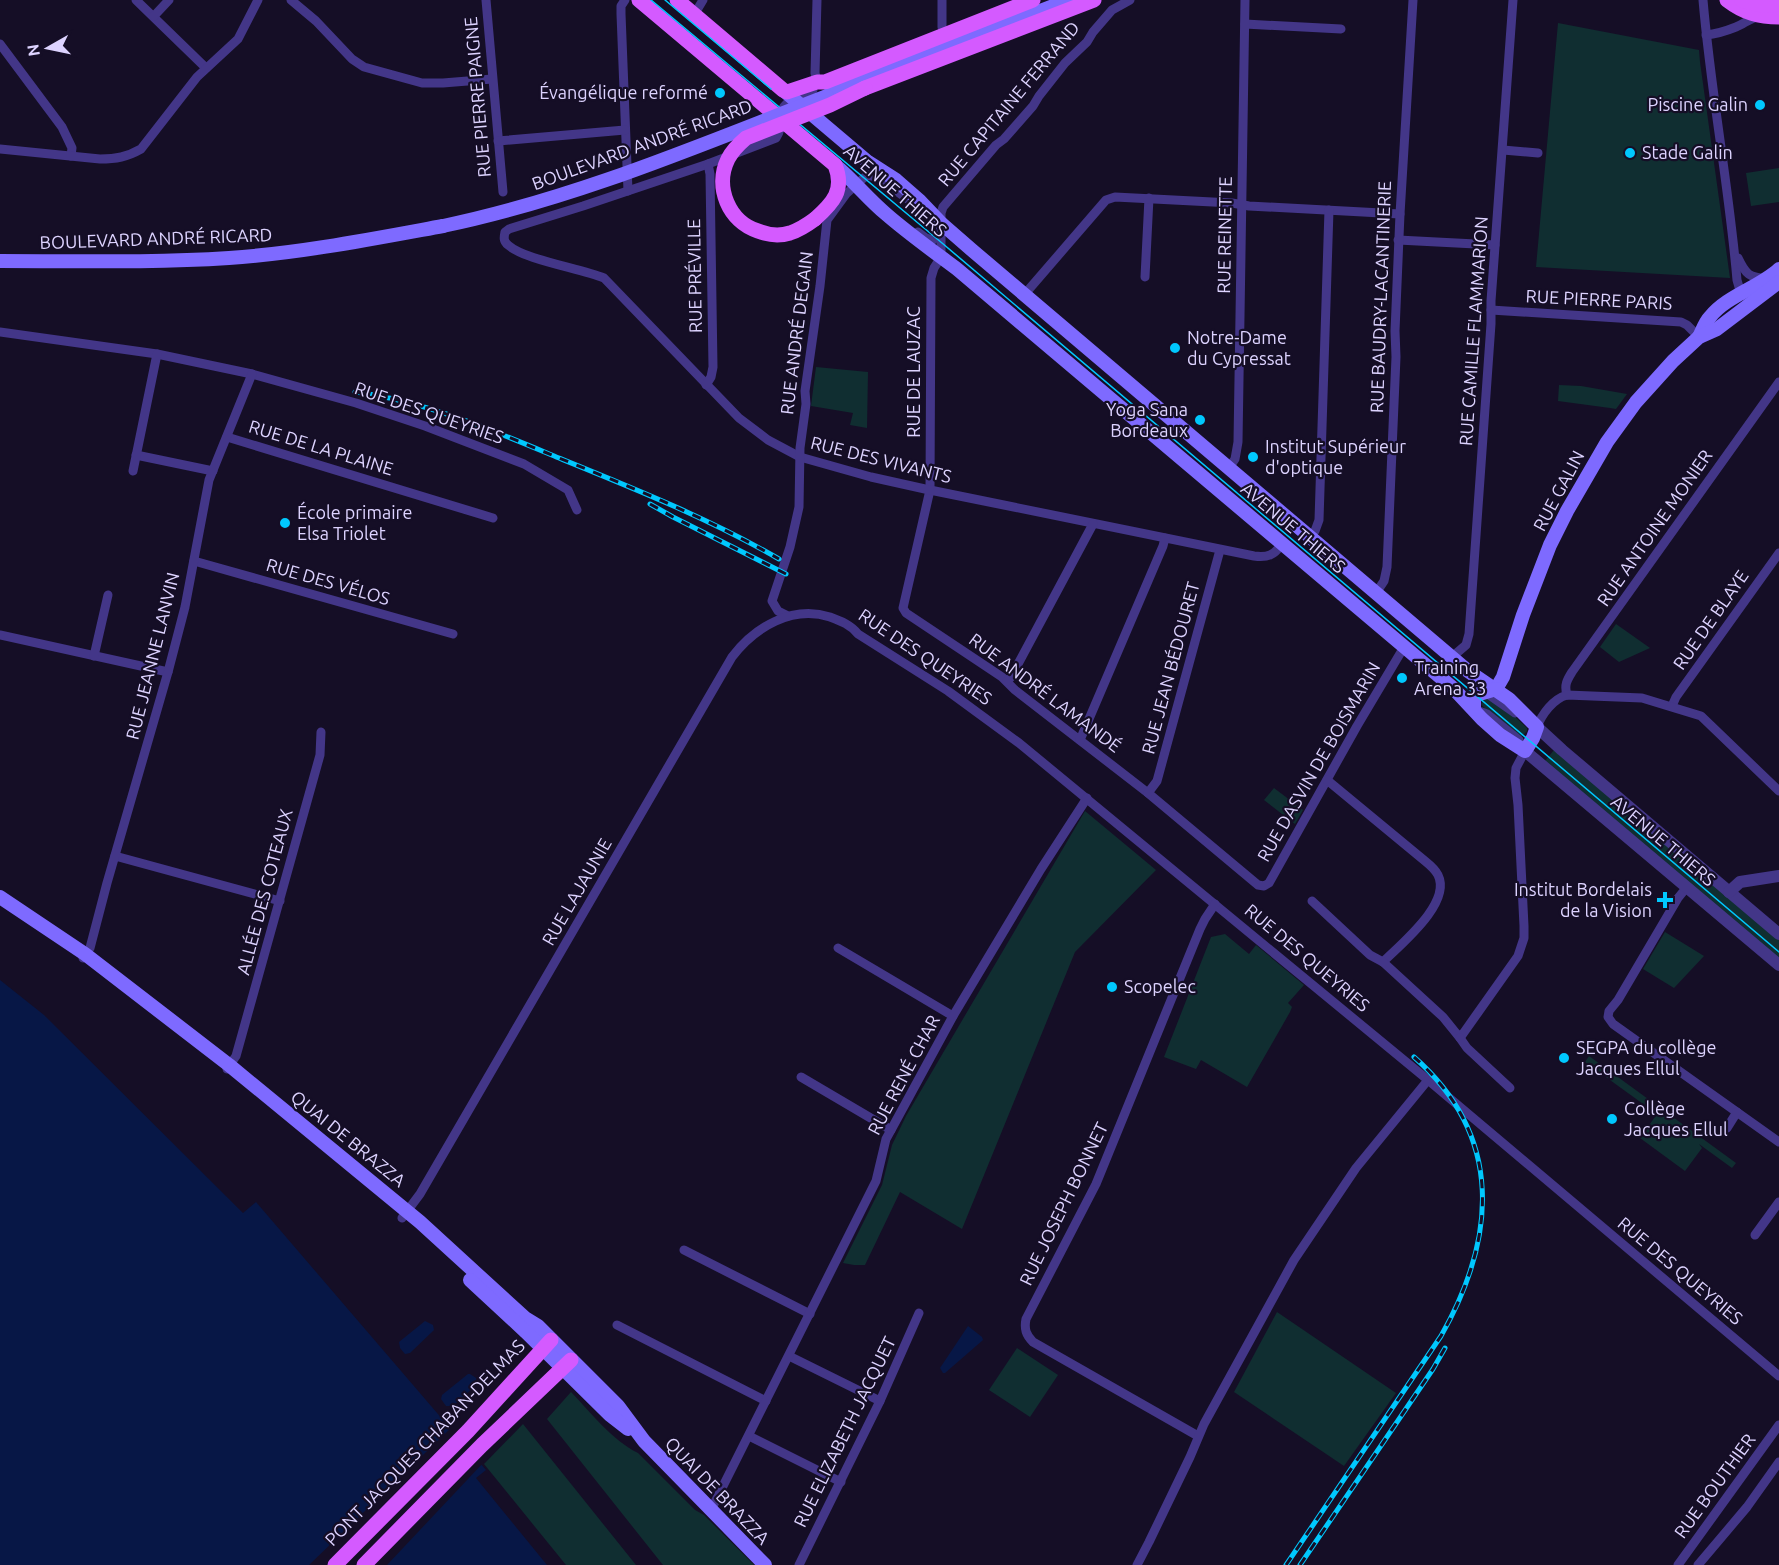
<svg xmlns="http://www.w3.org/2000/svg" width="1779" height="1565" viewBox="0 0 1779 1565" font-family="Ubuntu,sans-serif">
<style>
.green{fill:#102e31}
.water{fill:#071746}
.pier{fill:#150e26}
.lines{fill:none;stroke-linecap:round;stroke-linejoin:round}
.minor{stroke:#433688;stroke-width:9}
.tertiary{stroke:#433688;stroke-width:12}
.secondary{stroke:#7e6aff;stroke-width:14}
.primary{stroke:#d45aff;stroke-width:15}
.tram{stroke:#00c8fe;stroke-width:1.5}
.rail-casing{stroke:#00c8fe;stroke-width:5}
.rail{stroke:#150e26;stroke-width:3;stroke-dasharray:9;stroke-linecap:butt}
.secondary-bridge{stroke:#7e6aff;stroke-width:14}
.primary-bridge{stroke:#d45aff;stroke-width:15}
.poi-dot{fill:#00c8fe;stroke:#150e26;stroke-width:2}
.labels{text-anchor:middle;stroke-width:4.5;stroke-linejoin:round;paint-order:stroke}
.poi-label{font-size:18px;fill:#ddd3ff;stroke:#150e26;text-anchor:start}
.street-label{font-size:18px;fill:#ddd3ff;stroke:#150e26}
</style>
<rect width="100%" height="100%" fill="#150e26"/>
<g class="green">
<polygon points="1558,23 1699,50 1700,62 1730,278 1536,267"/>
<polygon points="1779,168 1779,202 1751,206 1746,173"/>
<polygon points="816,367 868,372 867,428 850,425 853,413 811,406"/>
<polygon points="1559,385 1581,386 1627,394 1616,409 1610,408 1558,401"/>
<polygon points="1616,624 1650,648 1619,662 1600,647"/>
<path d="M1487,696L1512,714L1527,728V731L1522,736H1519C1506,727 1491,718 1481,704Z"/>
<polygon points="1554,750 1779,940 1779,959 1545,761"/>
<polygon points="1274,788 1303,810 1295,824 1264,800"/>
<polygon points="1085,811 1156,870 1075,952 962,1229 900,1192 865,1265 854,1265 843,1263 882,1185 892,1145 906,1116"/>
<polygon points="1665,932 1704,956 1674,988 1643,969"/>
<polygon points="1225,934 1249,954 1256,945 1304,985 1288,1003 1292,1007 1290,1012 1247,1087 1201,1060 1196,1069 1164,1057 1211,937"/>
<polygon points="1589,1056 1736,1163 1732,1168 1699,1144 1702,1148 1685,1171 1640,1138 1657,1114 1585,1062"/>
<polygon points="1277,1312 1396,1393 1344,1466 1234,1392"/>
<polygon points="1017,1348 1058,1375 1030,1417 989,1390"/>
<path d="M571,1392C591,1413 612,1440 638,1453L695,1510L704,1515L754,1565H663L547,1419Z"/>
<polygon points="523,1424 636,1565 566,1565 484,1464"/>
</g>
<g class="water">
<polygon points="0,980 44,1015 243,1213 256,1202 486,1470 476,1478 547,1565 0,1565"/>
<polygon points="425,1321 433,1325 434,1330 410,1353 405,1354 400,1348 399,1342"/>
<polygon points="968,1326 982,1337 983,1340 945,1373 943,1373 940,1368"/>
<polygon points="468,1374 470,1374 476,1378 476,1384 475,1386 453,1406 446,1406 441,1399 442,1395"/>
</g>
<polygon class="pier" points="453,1426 484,1462 387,1565 309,1565"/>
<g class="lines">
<g class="minor">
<polyline points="136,0 206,68"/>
<polyline points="291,0 316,21 352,59 364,67 422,83 443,83 492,79"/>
<polyline points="486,0 503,192"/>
<polyline points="625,0 621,6 621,14 628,191"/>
<polyline points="817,0 815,73 817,82"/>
<polyline points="942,0 942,27 945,35"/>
<polyline points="1130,0 1112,10 1093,32 1087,42 1065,63 1039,96 1033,106 1004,139 996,145 943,207 941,213 941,257 934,268 931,278 930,490 903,608 906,613 1002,677 1015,690 1148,793 1258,885 1264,886 1269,883 1357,726 1404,647"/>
<path d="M1703,0C1711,94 1729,186 1737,280L1739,287L1745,296"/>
<polyline points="694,15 703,0"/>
<polyline points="154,16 169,0"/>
<polyline points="1245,24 1341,29"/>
<path d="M1706,35C1717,34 1726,31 1736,27C1744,24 1750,18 1760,16"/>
<polyline points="0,44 62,127 72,148 71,156"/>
<path d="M813,90C802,95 784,100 781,113C780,123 782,129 776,138L708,164L583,206L509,229L505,232C504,237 503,241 508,245C525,260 579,268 604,278L739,418L768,440L800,457L871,477L925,489L1254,556C1268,558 1274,555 1282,544"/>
<polyline points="498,141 625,130"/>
<path d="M0,149L100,159C116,159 127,157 141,149L197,77L238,39L258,0"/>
<polyline points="1503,150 1538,153"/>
<polyline points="918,232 926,238 933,240 942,231"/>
<polyline points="1398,240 1495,245"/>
<path d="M1738,258C1746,275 1749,277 1767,279"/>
<polyline points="1145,277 1149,198"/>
<polyline points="1024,295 1106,200 1115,197 1232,203 1249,206 1400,214"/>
<polyline points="1491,310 1681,322 1687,325 1699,337"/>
<polyline points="0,332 157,354 252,374 356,403 425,426 524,464 568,490 577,510"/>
<polyline points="706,385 711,377 713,367 710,174 708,164"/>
<polyline points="227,437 493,518"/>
<polyline points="136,455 213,471"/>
<polyline points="1229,468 1235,459 1238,442 1245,0"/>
<polyline points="133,471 157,354"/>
<polyline points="1309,536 1315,531 1319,520 1329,210"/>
<polyline points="194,561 453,634"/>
<polyline points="1376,593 1384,581 1387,567 1396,357 1395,331 1400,214 1413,0"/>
<polyline points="788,616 778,611 772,601 790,547 799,507 800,448 806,404 805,391 820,286 827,220 846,194 867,175 879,178 913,203"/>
<polyline points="0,635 168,672"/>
<polyline points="94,656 108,595"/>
<polyline points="1452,657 1466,645 1469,634 1491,324 1491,301 1513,0"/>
<polyline points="1007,681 1011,677 1093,524"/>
<polyline points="1485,692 1515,713"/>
<path d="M1567,695C1564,685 1567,680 1572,672L1779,382"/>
<polyline points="1672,706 1676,697 1779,553"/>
<polyline points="1479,711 1487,714 1519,740"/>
<path d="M1534,725L1537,727C1542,714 1553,699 1567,695L1642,698L1701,716L1779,791"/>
<polyline points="1080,740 1163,546 1165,538"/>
<path d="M1327,780L1425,861C1430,865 1435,869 1438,875C1452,903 1401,944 1383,962"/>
<polyline points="1148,793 1157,781 1220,550"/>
<polyline points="115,856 280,901"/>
<polyline points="1687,887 1678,898 1618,1000 1609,1011 1608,1017 1613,1024 1779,1142"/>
<polyline points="1312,901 1370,955 1383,962 1443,1017 1460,1038 1518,956 1524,938 1524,926 1518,805 1515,778 1516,768 1525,751"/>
<polyline points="838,948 953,1016"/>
<polyline points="83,958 90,948 107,883 168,672 185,607 209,480 252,374"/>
<polyline points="1460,1038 1467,1048 1510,1088"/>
<polyline points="227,1069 236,1056 320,755 321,732"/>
<polyline points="801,1077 891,1130"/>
<polyline points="1727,1128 1737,1112"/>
<path d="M402,1218L420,1194L732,657C755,627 792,605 830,617C841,621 851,625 858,634L948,691L1019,743L1428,1080L1779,1376"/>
<polyline points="1755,1235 1779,1202"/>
<polyline points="684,1250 810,1314"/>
<polyline points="617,1325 766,1401"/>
<polyline points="789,1356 880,1401"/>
<polyline points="749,1436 841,1482"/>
<path d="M1198,1436L1033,1342C1026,1335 1024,1329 1026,1319L1096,1184L1200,929L1205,919L1215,904"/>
<polyline points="711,1510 876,1181 886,1139 891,1130 953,1016 1041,869 1087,798"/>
<polyline points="799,1565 880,1401 919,1313"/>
<polyline points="1137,1565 1149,1542 1190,1457 1204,1424 1294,1260 1356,1168 1428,1080"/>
<polyline points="1678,1565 1779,1425"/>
<polyline points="1698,1565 1747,1507 1779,1462"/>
</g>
<g class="tertiary">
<polyline points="1537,727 1562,750 1779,934"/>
<polyline points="1525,751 1779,965"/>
<polyline points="1729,892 1740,882 1779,876"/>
</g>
<g class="secondary">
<path d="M783,90L868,162L896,180L920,201L942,224L973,251L1468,671L1509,699L1537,727L1533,738L1525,751L1500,735L1482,719L1453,688L957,269C933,251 909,234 886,214C868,199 853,180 835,165"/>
<polyline points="827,96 862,79 1069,0"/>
<path d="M0,261C76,261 153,263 229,258C301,253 372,239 443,226"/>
<path d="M1699,337C1702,331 1705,322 1710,317C1726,296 1760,287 1779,269"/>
<polyline points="1496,689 1503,677 1523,615 1550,545 1567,511 1607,442 1636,402 1673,361 1699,337 1717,329 1779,282"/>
<polyline points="1474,709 1474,700 1476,695 1496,689"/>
<polyline points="0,897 85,954 229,1065 420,1222 525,1318 538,1326 618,1406 644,1441 765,1565"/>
<polyline points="470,1280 526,1332 610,1415 628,1429"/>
</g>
<g class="primary">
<path d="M639,0L835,165C845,190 833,203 815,219"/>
<polyline points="677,0 783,90 787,92 817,82 825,82 1033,0"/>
<path d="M1727,0C1744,13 1759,17 1779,17"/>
<path d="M1742,0C1755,4 1765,7 1779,4"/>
<polyline points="865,88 1094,0"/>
<polyline points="335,1565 468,1431 551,1340"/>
<polyline points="364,1565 482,1445 571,1360"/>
</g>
<g class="tram">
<polyline points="651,0 942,243 1779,952"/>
<polyline points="665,0 771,89"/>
</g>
<g class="rail-casing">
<g id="rail">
<path d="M355,392C425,401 494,431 559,458C633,488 710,519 779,559"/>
<polyline points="650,504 673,517 786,574"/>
<path d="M1286,1565L1441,1336C1496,1239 1505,1137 1414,1057"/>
<polyline points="1300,1565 1433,1369 1445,1348"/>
</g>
</g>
<use href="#rail" class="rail"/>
<path class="secondary-bridge" d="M443,226C577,198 700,145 827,96"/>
<path class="primary-bridge" d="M815,219C807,225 799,230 790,233C780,236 768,235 758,231C729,222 714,187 728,159C732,151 739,144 746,138L830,105L865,88"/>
</g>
<g class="poi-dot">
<circle cx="720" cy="93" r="6"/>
<circle cx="1760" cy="105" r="6"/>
<circle cx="1630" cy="153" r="6"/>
<circle cx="1175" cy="348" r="6"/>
<circle cx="1200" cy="420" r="6"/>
<circle cx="1253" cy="457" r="6"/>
<circle cx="285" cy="523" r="6"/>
<circle cx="1402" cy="678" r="6"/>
<path d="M1662 891h6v6h6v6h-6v6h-6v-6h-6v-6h6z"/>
<circle cx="1112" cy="987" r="6"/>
<circle cx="1564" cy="1058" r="6"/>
<circle cx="1612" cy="1119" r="6"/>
</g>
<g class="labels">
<g class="poi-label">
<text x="708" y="99" text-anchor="end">Évangélique reformé</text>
<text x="1748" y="111" text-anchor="end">Piscine Galin</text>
<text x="1642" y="159">Stade Galin</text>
<text x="1187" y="344">Notre-Dame<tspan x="1187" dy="21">du Cypressat</tspan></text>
<text x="1188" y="416" text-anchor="end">Yoga Sana<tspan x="1188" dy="21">Bordeaux</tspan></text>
<text x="1265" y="453">Institut Supérieur<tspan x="1265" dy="21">d'optique</tspan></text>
<text x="297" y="519">École primaire<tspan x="297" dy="21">Elsa Triolet</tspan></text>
<text x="1414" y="674">Training<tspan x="1414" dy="21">Arena 33</tspan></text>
<text x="1652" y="896" text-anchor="end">Institut Bordelais<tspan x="1652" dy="21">de la Vision</tspan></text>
<text x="1124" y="993">Scopelec</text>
<text x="1576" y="1054">SEGPA du collège<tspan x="1576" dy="21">Jacques Ellul</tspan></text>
<text x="1624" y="1115">Collège<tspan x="1624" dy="21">Jacques Ellul</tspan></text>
</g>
<g class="street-label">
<text transform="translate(478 97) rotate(-95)" y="6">RUE PIERRE PAIGNE</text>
<text transform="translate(1009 104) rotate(-50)" y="6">RUE CAPITAINE FERRAND</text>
<text transform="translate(642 145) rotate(-20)" y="6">BOULEVARD ANDRÉ RICARD</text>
<text transform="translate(895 191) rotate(41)" y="6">AVENUE THIERS</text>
<text transform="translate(1225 235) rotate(-89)" y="6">RUE REINETTE</text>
<text transform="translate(156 239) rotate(-2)" y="6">BOULEVARD ANDRÉ RICARD</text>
<text transform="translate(695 276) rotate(-91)" y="6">RUE PRÉVILLE</text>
<text transform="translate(1381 297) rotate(-88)" y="6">RUE BAUDRY-LACANTINERIE</text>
<text transform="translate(1599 300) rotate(3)" y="6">RUE PIERRE PARIS</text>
<text transform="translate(1474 331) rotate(-86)" y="6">RUE CAMILLE FLAMMARION</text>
<text transform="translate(797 333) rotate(-83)" y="6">RUE ANDRÉ DEGAIN</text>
<text transform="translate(914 372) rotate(-90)" y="6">RUE DE LAUZAC</text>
<text transform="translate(429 413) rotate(19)" y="6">RUE DES QUEYRIES</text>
<text transform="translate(321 448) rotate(17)" y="6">RUE DE LA PLAINE</text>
<text transform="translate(881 460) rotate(14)" y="6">RUE DES VIVANTS</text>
<text transform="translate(1559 491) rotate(-62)" y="6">RUE GALIN</text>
<text transform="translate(1293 528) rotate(40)" y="6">AVENUE THIERS</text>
<text transform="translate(1655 528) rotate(-55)" y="6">RUE ANTOINE MONIER</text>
<text transform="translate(328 582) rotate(16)" y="6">RUE DES VÉLOS</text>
<text transform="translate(1711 620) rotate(-55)" y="6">RUE DE BLAYE</text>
<text transform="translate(153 656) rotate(-76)" y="6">RUE JEANNE LANVIN</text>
<text transform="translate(925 657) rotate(34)" y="6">RUE DES QUEYRIES</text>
<text transform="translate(1171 668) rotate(-75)" y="6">RUE JEAN BÉDOURET</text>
<text transform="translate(1045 693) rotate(37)" y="6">RUE ANDRÉ LAMANDÉ</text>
<text transform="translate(1319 762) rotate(-60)" y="6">RUE DASVIN DE BOISMARIN</text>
<text transform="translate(1663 841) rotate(40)" y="6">AVENUE THIERS</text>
<text transform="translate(265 892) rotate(-75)" y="6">ALLÉE DES COTEAUX</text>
<text transform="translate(577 892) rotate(-60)" y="6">RUE LAJAUNIE</text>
<text transform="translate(1307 958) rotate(40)" y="6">RUE DES QUEYRIES</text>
<text transform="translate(904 1075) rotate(-62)" y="6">RUE RENÉ CHAR</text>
<text transform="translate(348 1139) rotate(39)" y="6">QUAI DE BRAZZA</text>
<text transform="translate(1064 1204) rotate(-64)" y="6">RUE JOSEPH BONNET</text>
<text transform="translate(1680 1271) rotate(40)" y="6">RUE DES QUEYRIES</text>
<text transform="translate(845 1432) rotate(-64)" y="6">RUE ELIZABETH JACQUET</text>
<text transform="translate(425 1443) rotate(-46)" y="6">PONT JACQUES CHABAN-DELMAS</text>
<text transform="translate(1715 1486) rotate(-54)" y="6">RUE BOUTHIER</text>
<text transform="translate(717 1491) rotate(46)" y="6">QUAI DE BRAZZA</text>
</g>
</g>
<g transform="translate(48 48) rotate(261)" stroke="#150e26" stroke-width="4.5" paint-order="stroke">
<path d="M0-4.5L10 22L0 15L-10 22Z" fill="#ddd3ff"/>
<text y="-9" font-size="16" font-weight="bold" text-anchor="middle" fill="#ddd3ff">N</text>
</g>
</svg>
